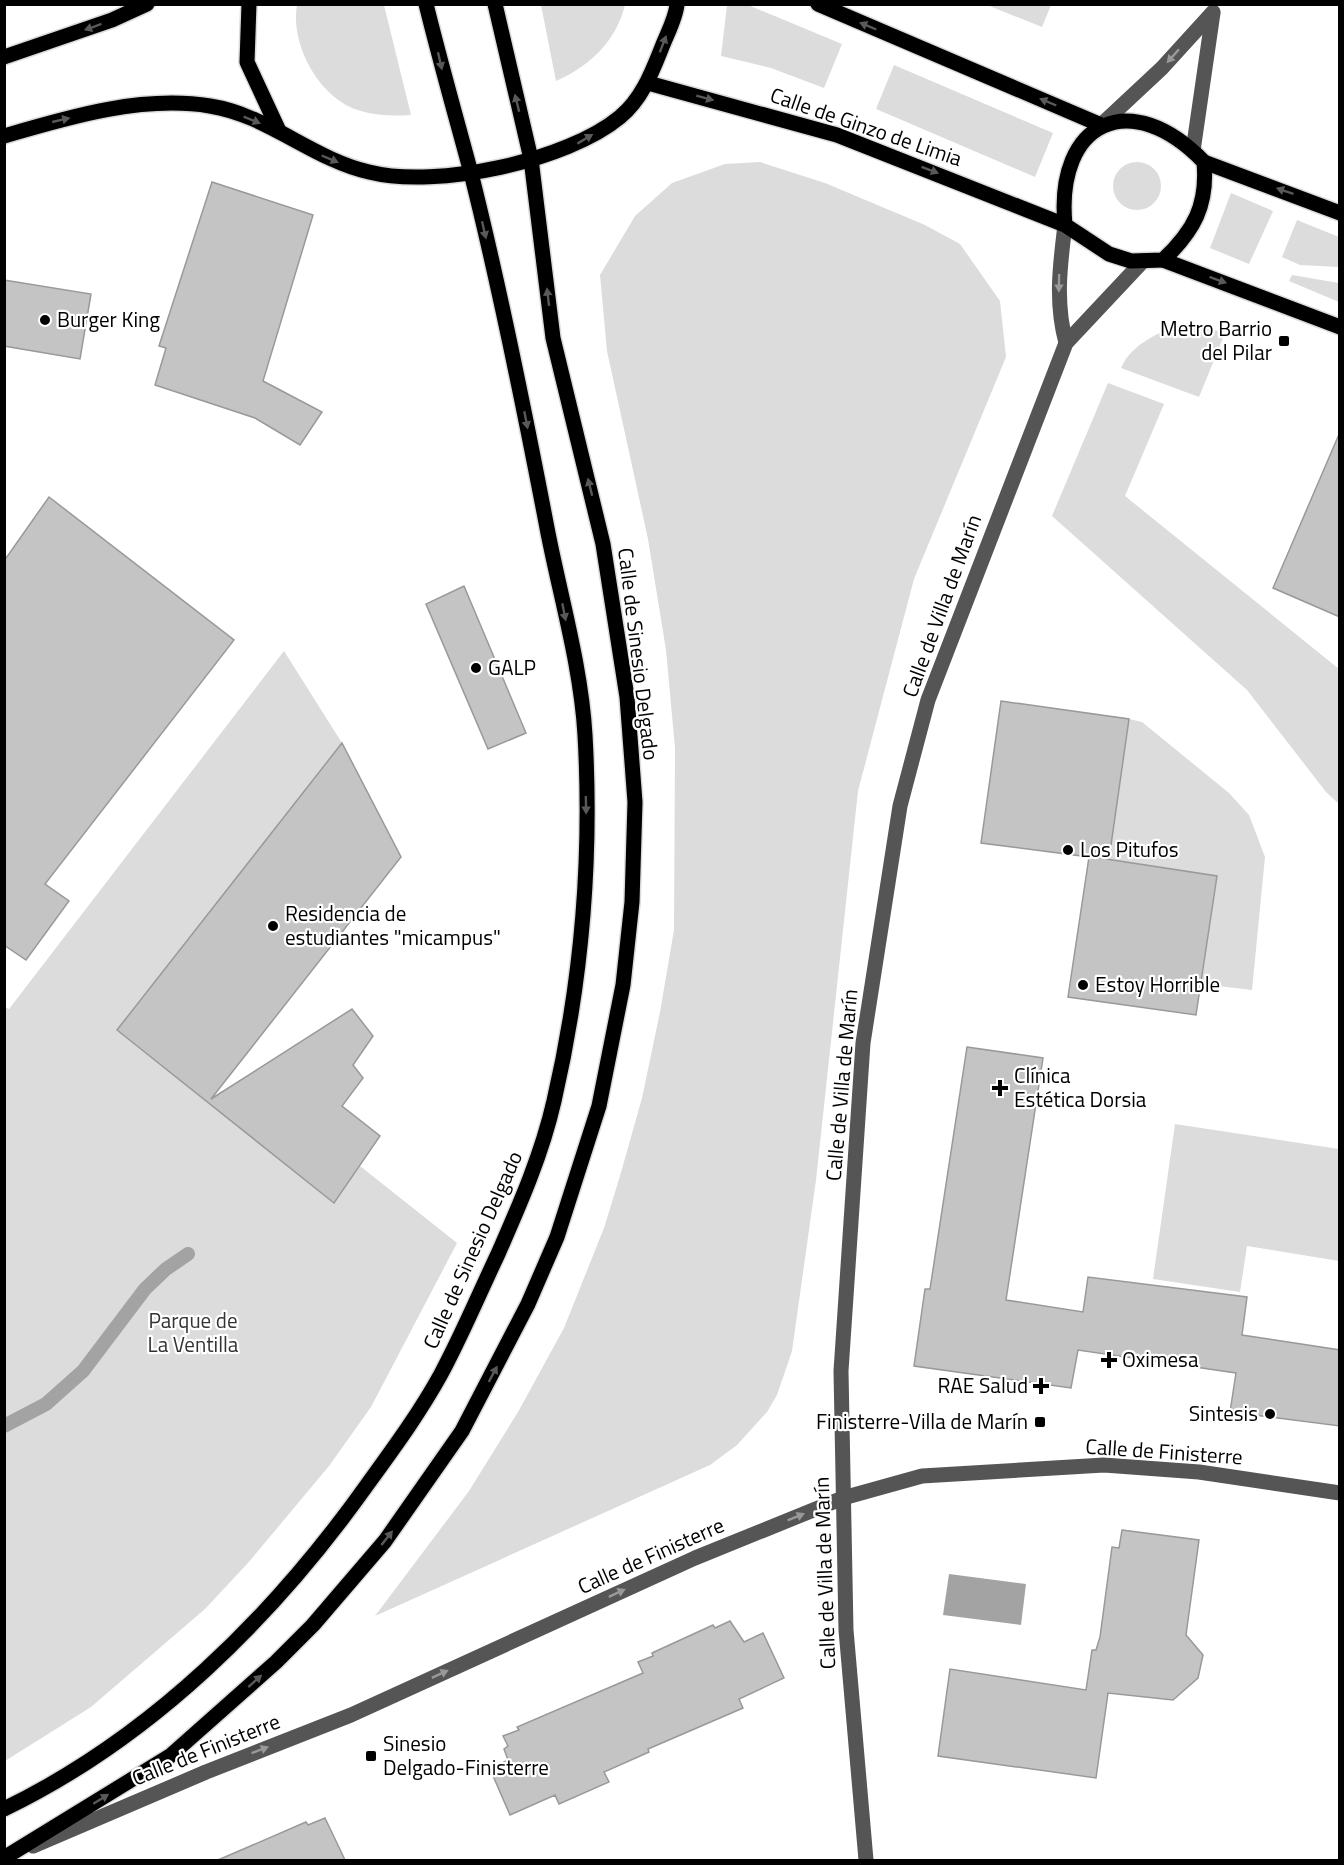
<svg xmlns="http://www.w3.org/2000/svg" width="1344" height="1865" viewBox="0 0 1344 1865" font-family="'Titillium Web',sans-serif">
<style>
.green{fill:#dcdcdc}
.water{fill:#a3a3a3}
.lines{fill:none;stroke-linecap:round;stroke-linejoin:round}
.stream{stroke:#a3a3a3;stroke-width:14}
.building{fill:#c4c4c4;stroke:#999;stroke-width:1.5}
.major-casing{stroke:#dbdbdb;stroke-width:18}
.minor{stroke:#555;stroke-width:15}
.major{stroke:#000;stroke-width:15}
.oneway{fill:#595959}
.oneway2{fill:#999}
.poi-dot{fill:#000;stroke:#fff;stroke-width:2}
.labels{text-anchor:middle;stroke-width:4.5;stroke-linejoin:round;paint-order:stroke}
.street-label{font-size:21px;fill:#000;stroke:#fff}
.poi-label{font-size:21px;fill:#000;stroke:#fff;text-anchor:start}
.park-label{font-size:21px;fill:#333;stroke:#fff}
</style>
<rect width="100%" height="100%" fill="#fff"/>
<g class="green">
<path d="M297,5H384L411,115C394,116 378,116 361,111C320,100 290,45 297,5Z"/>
<path d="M541,5V4L625,5C616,41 590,66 556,81Z"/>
<polygon points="727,5 748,5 842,44 824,88 771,68 721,56"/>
<polygon points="987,5 1051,5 1042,27"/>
<polygon points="894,65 1053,133 1035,177 876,109"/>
<polygon points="760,162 825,183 925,225 960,244 1000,301 1006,357 914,579 858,791 816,1180 792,1351 777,1395 767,1412 737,1445 710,1465 375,1616 469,1491 518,1412 564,1328 604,1228 620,1176 642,1098 660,1012 674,930 675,748 666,650 648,539 607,351 600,275 635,216 672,183 725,164"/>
<circle cx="1137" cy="186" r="24"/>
<polygon points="1231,193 1273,211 1249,264 1210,248"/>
<polygon points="1297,220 1339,237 1339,267 1300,265 1282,257"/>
<polygon points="1292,275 1339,283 1339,302 1289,281"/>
<path d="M1190,323L1225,333L1199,397L1121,368C1131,343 1166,328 1190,323Z"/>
<polygon points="1108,383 1164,404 1125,496 1339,669 1339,804 1326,792 1247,690 1052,516"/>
<polygon points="284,651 342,743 118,1030 334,1203 360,1166 457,1243 371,1407 329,1466 248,1563 205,1609 91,1707 5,1761 4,1007 9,1009"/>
<polygon points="1129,719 1142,722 1229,793 1249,815 1265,857 1252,990 1201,984 1217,876 1109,860"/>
<polygon points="1175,1124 1339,1149 1339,1261 1247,1246 1240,1292 1153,1279"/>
</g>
<polygon class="water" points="949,1574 1026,1584 1021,1625 943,1615"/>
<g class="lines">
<polyline class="stream" points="4,1426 46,1404 83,1371 145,1289 166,1269 188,1254"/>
</g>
<g class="building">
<polygon points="212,182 313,215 263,381 322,412 300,445 255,418 155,385 166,348 159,346"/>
<polygon points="4,280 91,294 80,359 4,346"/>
<polygon points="1340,432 1340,617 1273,588"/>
<polygon points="49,497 234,640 45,884 69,901 26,960 4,945 4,561"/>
<polygon points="464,586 526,733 488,749 426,604"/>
<polygon points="1001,701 1129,719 1109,859 1093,857 1217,876 1196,1015 1068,997 1089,857 981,843"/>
<polygon points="342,743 401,857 211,1099 352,1009 373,1036 353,1065 363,1078 342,1106 380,1136 334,1203 117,1030"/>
<polygon points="967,1047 1043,1058 1006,1300 1083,1312 1088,1277 1247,1297 1242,1335 1340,1350 1340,1426 1230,1412 1236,1373 1078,1350 1071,1388 914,1366 925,1289 930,1289"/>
<polygon points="1122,1530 1199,1540 1186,1635 1203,1655 1198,1678 1173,1700 1108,1693 1096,1778 938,1756 950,1669 1086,1690 1092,1650 1096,1650 1100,1637 1112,1547 1119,1548"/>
<polygon points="730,1621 744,1642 763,1633 784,1678 739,1699 743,1708 648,1749 649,1752 604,1772 609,1782 559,1804 555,1795 510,1815 490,1769 508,1760 504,1749 508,1746 503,1736 519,1730 517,1727 643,1673 638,1662 653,1656 652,1653 713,1625 715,1628"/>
<polygon points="325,1818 345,1860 218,1860 306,1822 308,1825"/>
</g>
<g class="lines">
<g class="major-casing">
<g id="major">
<polyline points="249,4 247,62 279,131"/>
<polyline points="818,4 1101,125"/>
<polyline points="4,57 112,20 147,4"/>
<path d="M648,83L837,135L1065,225L1109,254L1131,261L1163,260C1194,231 1208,205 1204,162C1131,86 1055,121 1065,225"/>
<path d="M4,136C69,117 142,95 210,106C268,115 312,159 369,172C437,189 567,161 620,117C642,99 652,72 662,47C667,34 676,18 677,4"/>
<polyline points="1204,162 1340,213"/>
<polyline points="1163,260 1340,327"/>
<path d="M4,1809C151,1738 273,1617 367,1485C393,1449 419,1414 441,1374C462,1335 479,1294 498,1254C520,1204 542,1154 554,1101C582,980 592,858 585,735C581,667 561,599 548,533C525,413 501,292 471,173C456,117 440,61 426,4"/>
<polyline points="4,1858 170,1756 276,1662 313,1625 385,1541 462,1431 528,1304 557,1237 599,1106 623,985 632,902 635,802 627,697 603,544 553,338 531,159 495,4"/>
</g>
</g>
<g class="minor">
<polyline points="1101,125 1162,68 1213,12"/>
<polyline points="1193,151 1213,13"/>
<path d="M1065,225C1060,265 1055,303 1066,343"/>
<polyline points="33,1846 206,1772 351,1715 695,1558 843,1498 922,1476 1104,1465 1199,1472 1340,1493"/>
<polyline points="866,1860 846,1630 841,1371 863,1043 900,806 928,700 1066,343 1143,261"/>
</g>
<use href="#major" class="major"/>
</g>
<defs><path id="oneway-solid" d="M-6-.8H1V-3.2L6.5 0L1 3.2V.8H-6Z" transform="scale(1.5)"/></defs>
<g class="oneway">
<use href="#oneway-solid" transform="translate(868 26) rotate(-157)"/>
<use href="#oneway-solid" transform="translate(93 27) rotate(160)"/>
<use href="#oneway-solid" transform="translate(663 44) rotate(-69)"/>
<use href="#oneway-solid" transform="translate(440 61) rotate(77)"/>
<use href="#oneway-solid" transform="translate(705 98) rotate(15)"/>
<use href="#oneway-solid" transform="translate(1048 102) rotate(-157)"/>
<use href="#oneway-solid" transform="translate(517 103) rotate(-104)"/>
<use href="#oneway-solid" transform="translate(61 120) rotate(-13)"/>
<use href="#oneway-solid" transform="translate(252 120) rotate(22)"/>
<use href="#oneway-solid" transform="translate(585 139) rotate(-31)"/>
<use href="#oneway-solid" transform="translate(330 159) rotate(23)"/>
<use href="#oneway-solid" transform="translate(930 170) rotate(21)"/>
<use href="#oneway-solid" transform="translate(1285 191) rotate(-161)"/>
<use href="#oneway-solid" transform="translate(484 230) rotate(77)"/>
<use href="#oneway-solid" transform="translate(1218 280) rotate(20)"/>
<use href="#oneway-solid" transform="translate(548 297) rotate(-97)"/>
<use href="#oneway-solid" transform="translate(526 420) rotate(79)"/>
<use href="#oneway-solid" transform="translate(590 487) rotate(-104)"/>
<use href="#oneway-solid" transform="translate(564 612) rotate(79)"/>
<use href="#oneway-solid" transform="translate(586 805) rotate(89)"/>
<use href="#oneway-solid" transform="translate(493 1374) rotate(-62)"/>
<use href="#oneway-solid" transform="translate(387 1538) rotate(-52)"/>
<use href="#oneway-solid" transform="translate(255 1681) rotate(-42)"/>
<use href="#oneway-solid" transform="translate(101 1799) rotate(-32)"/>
</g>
<g class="oneway2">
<use href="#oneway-solid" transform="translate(1173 56) rotate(132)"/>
<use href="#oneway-solid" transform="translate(1059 283) rotate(91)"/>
<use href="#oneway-solid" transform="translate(796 1517) rotate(-22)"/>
<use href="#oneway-solid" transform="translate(617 1593) rotate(-25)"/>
<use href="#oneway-solid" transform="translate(440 1674) rotate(-25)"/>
<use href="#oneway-solid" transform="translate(260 1750) rotate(-21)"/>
</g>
<g class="poi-dot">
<circle cx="45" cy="320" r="6"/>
<rect x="1278" y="335" width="12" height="12" rx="3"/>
<circle cx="476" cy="668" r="6"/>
<circle cx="1068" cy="850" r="6"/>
<circle cx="273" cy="926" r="6"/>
<circle cx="1083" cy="985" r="6"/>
<path d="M997 1079h6v6h6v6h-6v6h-6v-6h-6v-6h6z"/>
<path d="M1106 1351h6v6h6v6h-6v6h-6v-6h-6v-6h6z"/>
<path d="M1038 1377h6v6h6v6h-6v6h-6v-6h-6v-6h6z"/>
<circle cx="1270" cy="1414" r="6"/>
<rect x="1034" y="1416" width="12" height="12" rx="3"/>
<rect x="365" y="1750" width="12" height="12" rx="3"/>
</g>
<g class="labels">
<g class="street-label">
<text transform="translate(866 127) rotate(19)" y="7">Calle de Ginzo de Limia</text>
<text transform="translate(942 606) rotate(-70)" y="7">Calle de Villa de Marín</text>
<text transform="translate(638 654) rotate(83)" y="7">Calle de Sinesio Delgado</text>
<text transform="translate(842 1085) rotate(-85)" y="7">Calle de Villa de Marín</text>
<text transform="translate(473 1250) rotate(-66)" y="7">Calle de Sinesio Delgado</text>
<text transform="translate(1164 1452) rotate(4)" y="7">Calle de Finisterre</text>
<text transform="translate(651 1556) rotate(-24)" y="7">Calle de Finisterre</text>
<text transform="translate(825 1573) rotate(-92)" y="7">Calle de Villa de Marín</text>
<text transform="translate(206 1750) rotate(-22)" y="7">Calle de Finisterre</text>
</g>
<g class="poi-label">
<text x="57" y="327">Burger King</text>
<text x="1272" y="336" text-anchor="end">Metro Barrio<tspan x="1272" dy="24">del Pilar</tspan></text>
<text x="488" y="675">GALP</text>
<text x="1080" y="857">Los Pitufos</text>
<text x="285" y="921">Residencia de<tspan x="285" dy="24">estudiantes "micampus"</tspan></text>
<text x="1095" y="992">Estoy Horrible</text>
<text x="1014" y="1083">Clínica<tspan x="1014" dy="24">Estética Dorsia</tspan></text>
<text x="1122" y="1367">Oximesa</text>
<text x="1028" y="1393" text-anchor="end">RAE Salud</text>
<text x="1258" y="1421" text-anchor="end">Sintesis</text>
<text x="1028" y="1429" text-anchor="end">Finisterre-Villa de Marín</text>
<text x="383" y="1751">Sinesio<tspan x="383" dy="24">Delgado-Finisterre</tspan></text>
</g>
<g class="park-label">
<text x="193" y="1328">Parque de<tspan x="193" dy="24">La Ventilla</tspan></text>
</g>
</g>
<rect width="1344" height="1865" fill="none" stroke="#000000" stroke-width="12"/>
</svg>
